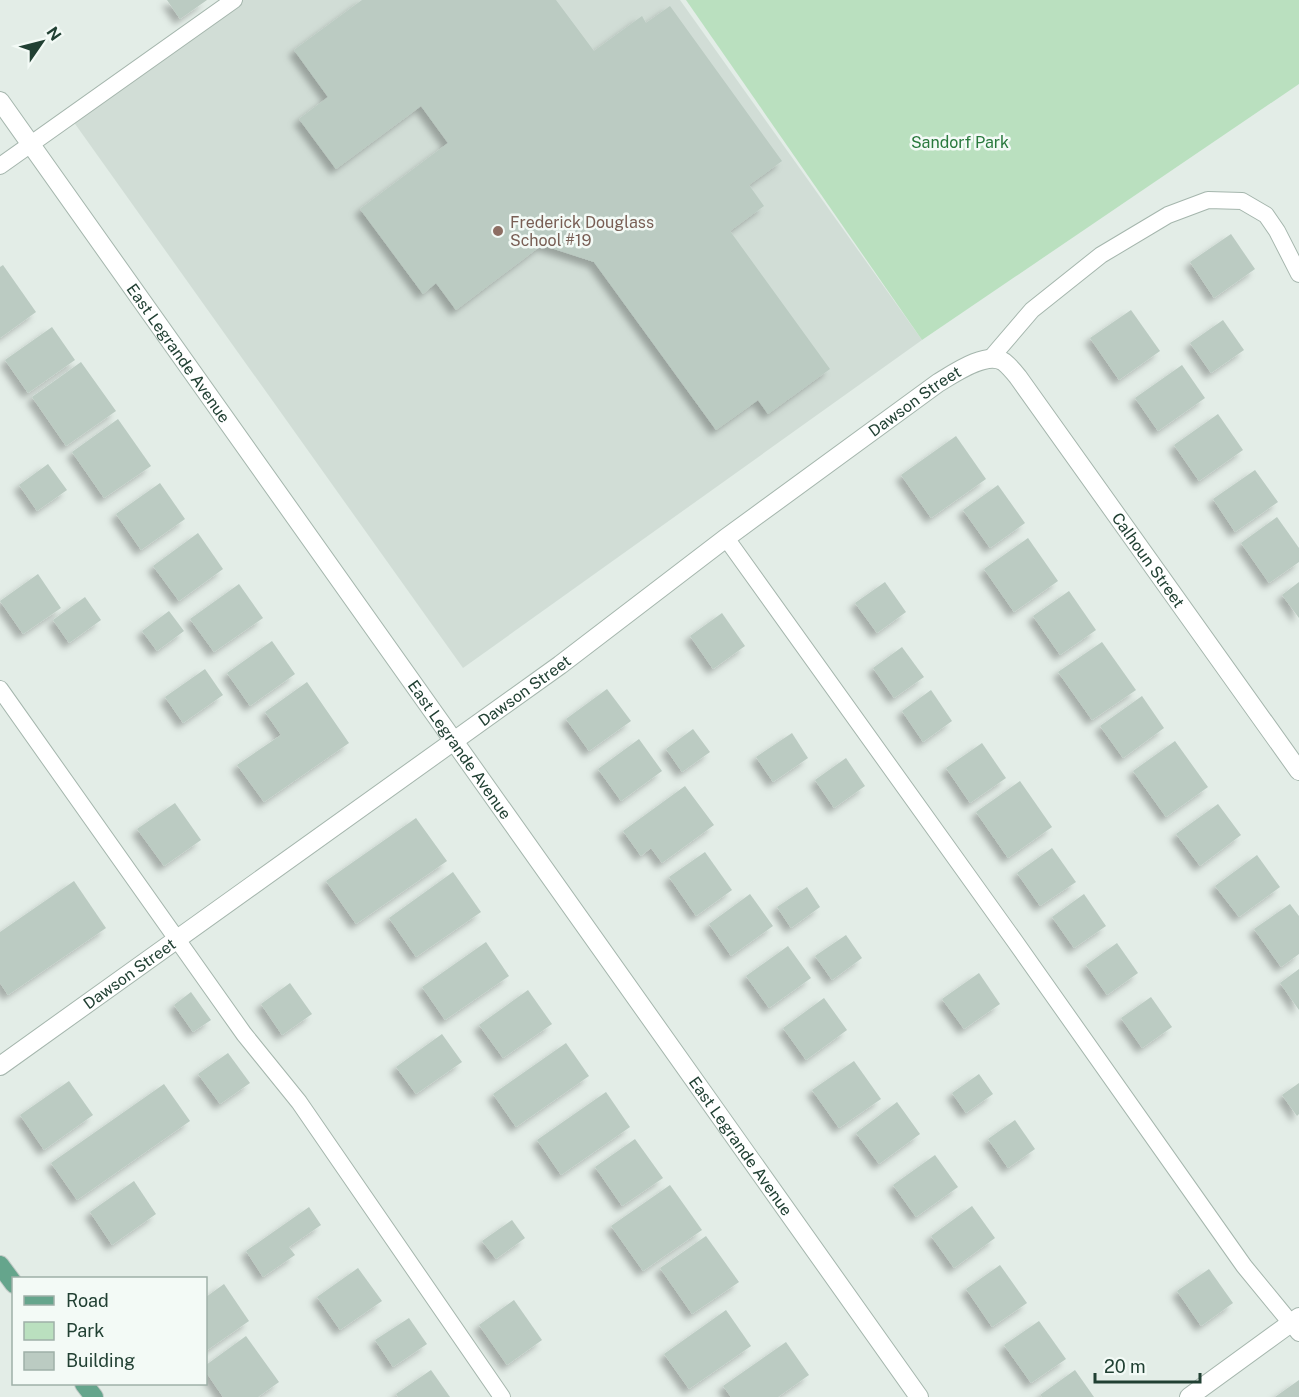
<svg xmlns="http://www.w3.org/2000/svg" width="1299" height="1397" viewBox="0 0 1299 1397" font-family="'Public Sans',sans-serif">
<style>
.built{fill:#d1ddd6}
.green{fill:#bae0bf}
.building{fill:#bbcbc2;filter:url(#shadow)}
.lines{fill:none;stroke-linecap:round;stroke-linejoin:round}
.service-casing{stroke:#a5b6ad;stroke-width:18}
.minor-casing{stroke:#a5b6ad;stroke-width:20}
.primary-casing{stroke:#c1cac6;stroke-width:20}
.service{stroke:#fff;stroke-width:16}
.minor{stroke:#fff;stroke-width:18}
.primary{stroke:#65a58c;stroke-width:18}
.education-dot{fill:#8d6e63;stroke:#f3faf6;stroke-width:2}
.labels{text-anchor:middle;stroke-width:5;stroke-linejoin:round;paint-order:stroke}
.park-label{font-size:16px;fill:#29793d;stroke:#f3faf6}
.education-label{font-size:16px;fill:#785e54;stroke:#f3faf6;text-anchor:start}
.street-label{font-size:16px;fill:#214033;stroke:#f3faf6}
</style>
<defs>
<filter id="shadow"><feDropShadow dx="-5.5" dy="5.5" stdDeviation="3" flood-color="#0004"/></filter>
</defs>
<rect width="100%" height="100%" fill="#e3ede7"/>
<polygon class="built" points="243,0 680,0 922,340 463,668 73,121"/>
<polygon class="green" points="686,0 1299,0 1299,84 922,340"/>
<g class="building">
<polygon points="167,0 207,0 180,19"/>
<polygon points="362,0 556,0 594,51 642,16 646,23 670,6 782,161 749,185 764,206 730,231 830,369 768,414 758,400 716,430 594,262 542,245 456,310 436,283 423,294 360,209 448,143 421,106 336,169 299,119 328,97 294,50"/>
<polygon points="1231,234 1255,269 1214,298 1190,262"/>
<polygon points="3,265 36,312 0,338 0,267"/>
<polygon points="1131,310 1160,351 1119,380 1090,338"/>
<polygon points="1223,320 1244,350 1211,373 1190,343"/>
<polygon points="52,327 75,360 28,393 5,360"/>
<polygon points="81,362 116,411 66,446 32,397"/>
<polygon points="1182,365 1205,398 1158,431 1135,398"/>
<polygon points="1218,414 1243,450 1199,481 1174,445"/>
<polygon points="118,419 151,466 104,498 72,452"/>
<polygon points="956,436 986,479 931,518 901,475"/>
<polygon points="48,464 67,490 37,511 19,485"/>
<polygon points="1255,470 1278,502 1235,532 1213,499"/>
<polygon points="160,483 185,519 141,550 116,514"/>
<polygon points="998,485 1025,523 990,548 963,510"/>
<polygon points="1277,517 1299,548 1299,562 1269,583 1241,543"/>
<polygon points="198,533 223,569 179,601 153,566"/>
<polygon points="1028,538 1058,581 1014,612 984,569"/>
<polygon points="38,574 61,608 23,634 0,601"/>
<polygon points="885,582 906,612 877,633 855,603"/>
<polygon points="1299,582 1299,618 1282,595"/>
<polygon points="239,584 263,618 214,652 190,619"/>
<polygon points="1069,591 1096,630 1060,655 1033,616"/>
<polygon points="85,597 101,620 69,643 53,620"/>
<polygon points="169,611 184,631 157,651 142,631"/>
<polygon points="722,613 745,646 713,669 690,636"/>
<polygon points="272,641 295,674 250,706 227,673"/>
<polygon points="1102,642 1136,690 1092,720 1058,672"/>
<polygon points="902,647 924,677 894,698 873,668"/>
<polygon points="205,669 223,695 183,723 165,697"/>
<polygon points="307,682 349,743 264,802 237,765 281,735 265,712"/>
<polygon points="607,689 631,721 589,751 566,719"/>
<polygon points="931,690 952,721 923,742 902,711"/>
<polygon points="1142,696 1164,728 1123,758 1100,726"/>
<polygon points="693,729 710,752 682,772 666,749"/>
<polygon points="792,733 808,758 773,782 756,757"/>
<polygon points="639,739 662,771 621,801 598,769"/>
<polygon points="1175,741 1208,787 1166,817 1133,771"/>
<polygon points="982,743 1006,778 970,803 946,768"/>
<polygon points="846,758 865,786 834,808 815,780"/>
<polygon points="1020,781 1052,827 1008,858 976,812"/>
<polygon points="685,786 714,825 662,863 651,848 641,856 623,831"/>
<polygon points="175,803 201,840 164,866 137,829"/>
<polygon points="1218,804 1241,835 1200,866 1176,834"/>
<polygon points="416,818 447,861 356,924 326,881"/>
<polygon points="1052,848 1076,882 1040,906 1017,873"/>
<polygon points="705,852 732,890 696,916 669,877"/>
<polygon points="1257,855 1280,887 1239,917 1215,886"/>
<polygon points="453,872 481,912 416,957 389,918"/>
<polygon points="74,881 106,928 8,995 0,983 0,932"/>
<polygon points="807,887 820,907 791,928 777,907"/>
<polygon points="750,894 773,926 731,956 709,924"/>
<polygon points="1084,894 1106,926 1074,948 1052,917"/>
<polygon points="1290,904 1299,916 1299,954 1281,967 1254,929"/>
<polygon points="846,935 862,958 832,980 815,956"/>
<polygon points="486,942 509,976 445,1020 422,987"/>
<polygon points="1117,943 1138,973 1107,995 1086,965"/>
<polygon points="788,946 811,978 769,1008 746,976"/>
<polygon points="1299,969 1299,1010 1280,983"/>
<polygon points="979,973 1000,1004 964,1029 942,999"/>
<polygon points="290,983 312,1014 282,1035 261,1004"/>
<polygon points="528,990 552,1024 503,1058 479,1025"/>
<polygon points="191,992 211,1020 193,1032 174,1005"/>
<polygon points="1151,997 1172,1027 1142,1048 1121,1018"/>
<polygon points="824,998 847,1030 806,1060 783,1028"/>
<polygon points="442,1034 462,1062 416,1094 396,1067"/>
<polygon points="566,1043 589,1076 516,1127 493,1094"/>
<polygon points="228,1053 250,1083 220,1104 198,1074"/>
<polygon points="854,1061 881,1099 839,1128 812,1090"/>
<polygon points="979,1074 993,1094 966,1113 952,1093"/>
<polygon points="69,1081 93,1115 44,1150 20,1115"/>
<polygon points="1299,1083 1299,1114 1297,1116 1282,1095"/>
<polygon points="164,1084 190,1121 77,1200 51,1163"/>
<polygon points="606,1092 630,1127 561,1175 537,1140"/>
<polygon points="897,1102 920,1134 879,1164 856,1133"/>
<polygon points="1015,1120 1035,1149 1008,1168 988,1139"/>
<polygon points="635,1139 663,1178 622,1206 595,1167"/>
<polygon points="935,1155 958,1187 916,1217 893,1185"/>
<polygon points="134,1181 156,1214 112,1245 90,1212"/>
<polygon points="670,1185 702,1230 643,1271 611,1226"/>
<polygon points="972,1206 995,1238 954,1268 931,1236"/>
<polygon points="309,1207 321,1225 289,1247 295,1255 263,1277 246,1251"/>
<polygon points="512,1220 525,1238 496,1259 482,1241"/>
<polygon points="706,1236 739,1282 692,1314 660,1268"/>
<polygon points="1000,1265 1027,1303 992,1327 966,1289"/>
<polygon points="358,1268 382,1301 340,1330 317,1297"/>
<polygon points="1209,1269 1233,1303 1201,1326 1177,1291"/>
<polygon points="224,1284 249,1321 206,1351 206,1297"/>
<polygon points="514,1300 542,1340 507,1365 479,1325"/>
<polygon points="726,1310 751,1346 689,1389 664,1354"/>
<polygon points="409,1318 427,1344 393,1367 375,1340"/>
<polygon points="1039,1321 1066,1359 1031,1383 1004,1345"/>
<polygon points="246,1336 279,1382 258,1397 223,1397 206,1372 206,1365"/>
<polygon points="786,1342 809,1375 778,1397 731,1397 723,1386"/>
<polygon points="431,1370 450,1397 398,1397 396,1394"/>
<polygon points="1075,1370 1094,1397 1042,1397 1040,1395"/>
<polygon points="1299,1380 1299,1397 1275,1397"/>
</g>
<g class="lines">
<g class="service-casing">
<g id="service">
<polyline points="0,166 234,0"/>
<polyline points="990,359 1032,310 1101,255 1168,215 1208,200 1242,201 1266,215 1277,231 1299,274"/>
<polyline points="726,538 1014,940 1244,1266 1299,1333"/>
<polyline points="0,689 244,1034 299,1102 502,1397"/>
</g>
</g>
<g class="minor-casing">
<g id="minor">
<path id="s1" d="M0,101L919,1397"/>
<path id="s2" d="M0,1066L560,665L726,538L938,383C953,374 987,350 1004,362C1009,366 1014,372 1018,377L1299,771"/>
<polyline points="1189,1397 1299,1317"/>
</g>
</g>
<g class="primary-casing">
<g id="primary">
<polyline points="0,1265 14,1284"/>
<polyline points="84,1384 94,1397"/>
</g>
</g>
<use href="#service" class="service"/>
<use href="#minor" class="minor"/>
<use href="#primary" class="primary"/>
</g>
<circle class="education-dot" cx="498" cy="231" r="6"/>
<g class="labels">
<g class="park-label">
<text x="960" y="148">Sandorf Park</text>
</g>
<g class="education-label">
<text x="510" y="228">Frederick Douglass<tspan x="510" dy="18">School #19</tspan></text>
</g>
<g class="street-label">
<text dy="6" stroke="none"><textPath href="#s1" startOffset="309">East Legrande Avenue</textPath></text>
<text dy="6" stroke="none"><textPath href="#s2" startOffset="1131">Dawson Street</textPath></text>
<text dy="6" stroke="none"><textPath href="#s2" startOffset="1478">Calhoun Street</textPath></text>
<text dy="6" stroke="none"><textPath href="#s2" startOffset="645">Dawson Street</textPath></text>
<text dy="6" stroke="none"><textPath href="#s1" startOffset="795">East Legrande Avenue</textPath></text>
<text dy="6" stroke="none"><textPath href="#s2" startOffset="159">Dawson Street</textPath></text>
<text dy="6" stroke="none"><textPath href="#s1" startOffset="1281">East Legrande Avenue</textPath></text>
</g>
</g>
<rect x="12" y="1277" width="195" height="108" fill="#f3faf6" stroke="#9fb0a8" stroke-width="1.5"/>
<rect x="24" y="1296" width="30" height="9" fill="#65a58c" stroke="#9fb0a8" stroke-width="1.5"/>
<text x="66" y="1307" font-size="18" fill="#214033">Road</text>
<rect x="24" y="1322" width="30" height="18" fill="#bae0bf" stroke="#9fb0a8" stroke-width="1.5"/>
<text x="66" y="1337" font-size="18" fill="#214033">Park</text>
<rect x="24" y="1352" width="30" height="18" fill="#bbcbc2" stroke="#9fb0a8" stroke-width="1.5"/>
<text x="66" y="1367" font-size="18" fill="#214033">Building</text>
<g transform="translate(42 42) rotate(55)" stroke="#f3faf6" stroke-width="4.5" paint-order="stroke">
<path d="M0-4.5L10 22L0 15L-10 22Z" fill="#214033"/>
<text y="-9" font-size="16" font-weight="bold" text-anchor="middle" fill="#214033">N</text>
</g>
<path d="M1095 1373v9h105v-9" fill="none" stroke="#214033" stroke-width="3"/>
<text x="1104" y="1373" font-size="18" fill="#214033" stroke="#f3faf6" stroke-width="4.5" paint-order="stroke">20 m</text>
</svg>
